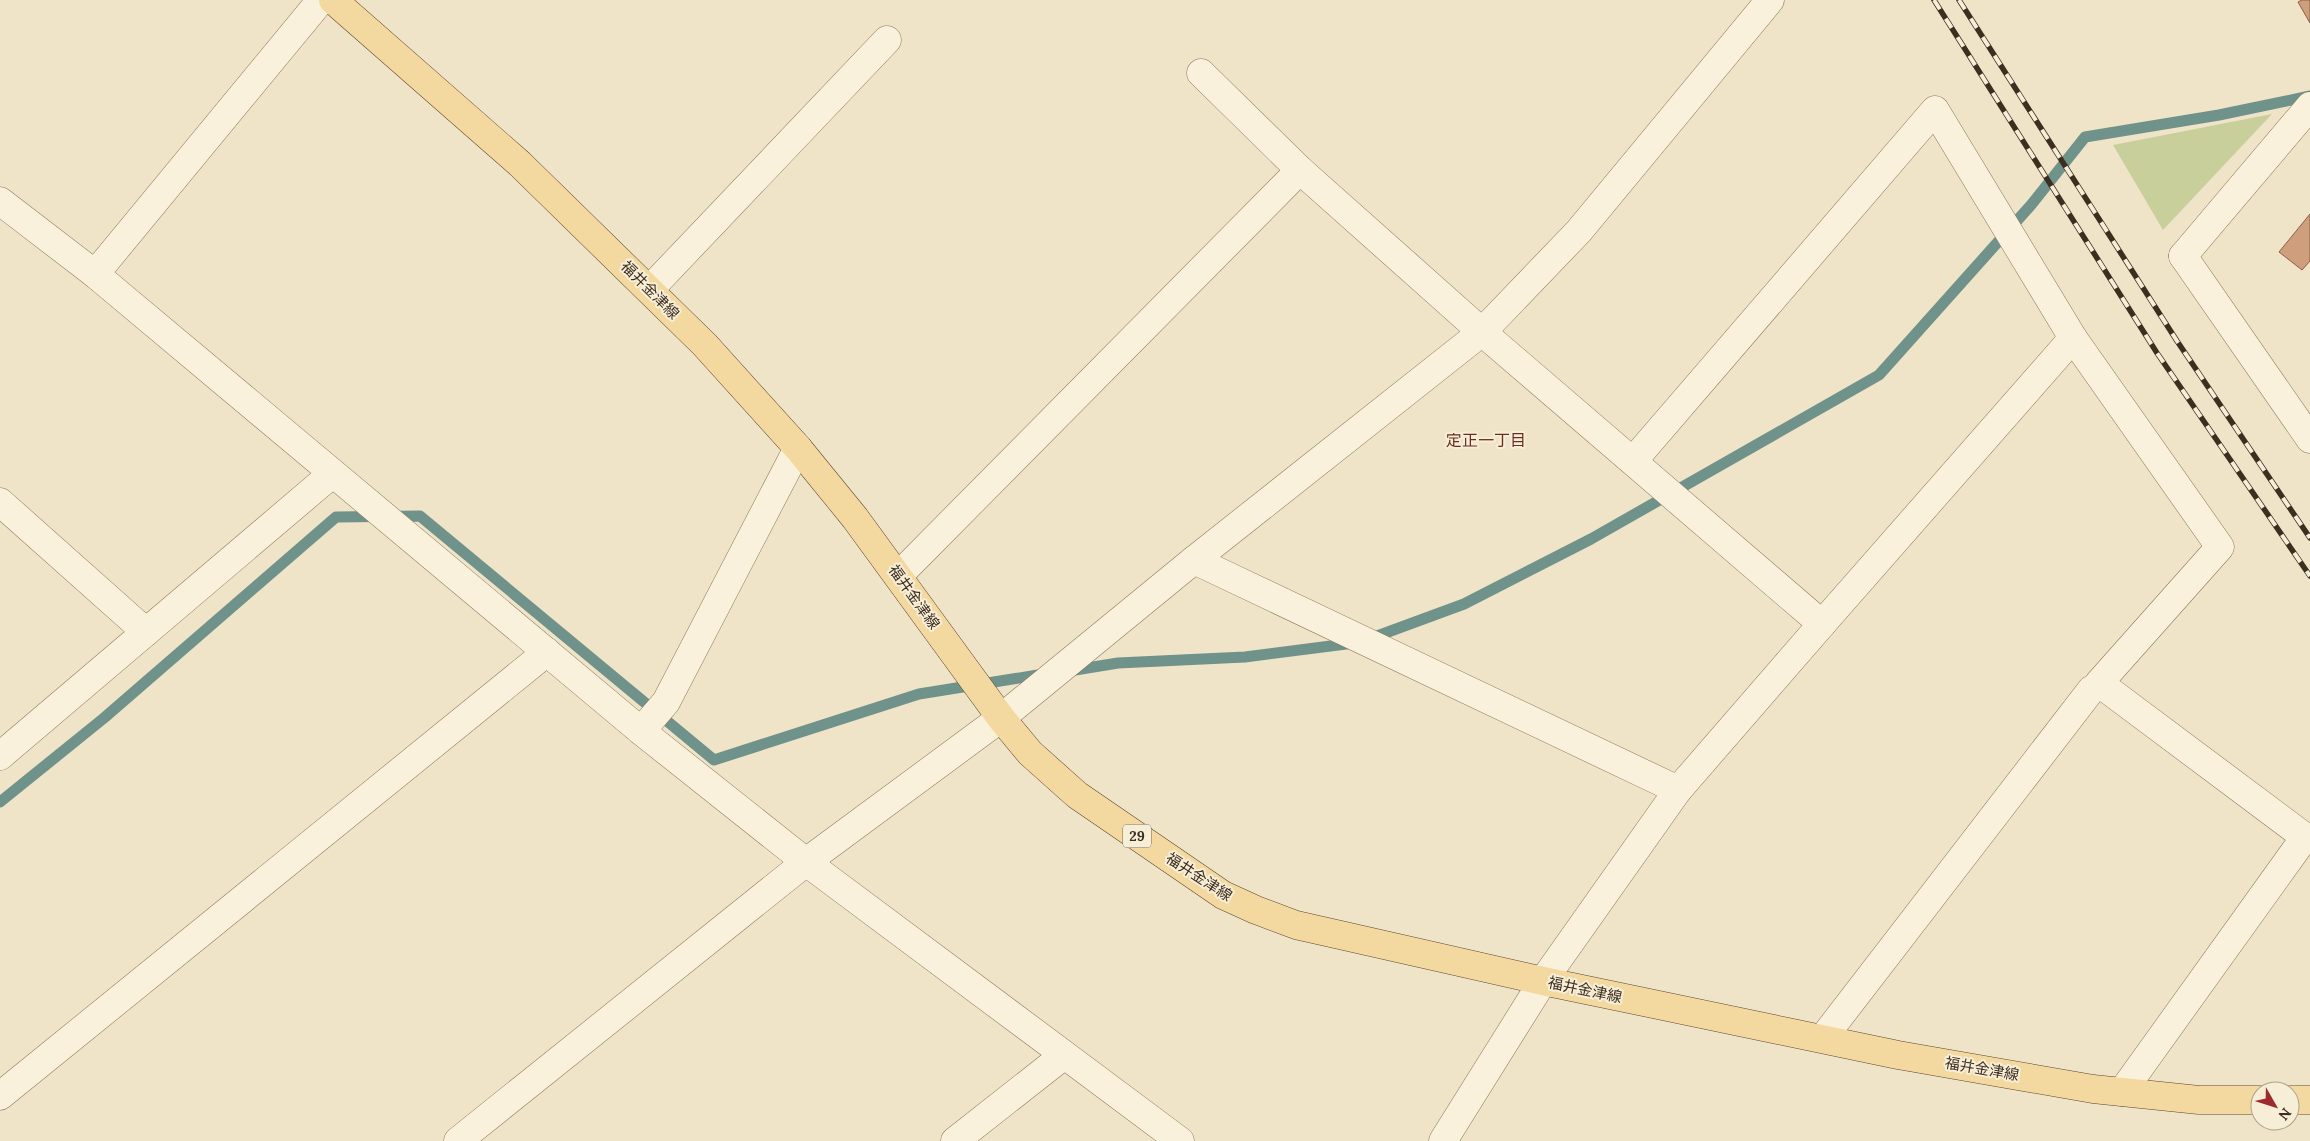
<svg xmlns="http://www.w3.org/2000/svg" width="2310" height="1141" viewBox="0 0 2310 1141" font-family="Lora,'Noto Sans JP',serif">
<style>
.green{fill:#c9cf9b}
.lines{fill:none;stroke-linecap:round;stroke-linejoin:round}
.stream{stroke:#6f938a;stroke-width:11}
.building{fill:#cf9f7d;stroke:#8d5f41}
.minor-casing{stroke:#8d765c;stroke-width:29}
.tertiary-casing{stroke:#8d765c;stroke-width:29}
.primary-casing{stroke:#5b4430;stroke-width:29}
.minor{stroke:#faf1dc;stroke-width:28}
.tertiary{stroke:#faf1dc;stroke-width:28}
.primary{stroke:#f3d9a0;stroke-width:28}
.rail-casing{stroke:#3d2e20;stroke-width:5.5}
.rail{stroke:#f7eed8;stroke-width:4;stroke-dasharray:11;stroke-linecap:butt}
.labels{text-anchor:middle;stroke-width:4;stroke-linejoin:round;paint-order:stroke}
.shield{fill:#f7eed8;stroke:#756857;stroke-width:1}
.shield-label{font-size:14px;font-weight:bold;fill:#3d2e20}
.street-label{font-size:15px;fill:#3d2e20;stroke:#f7eed8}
.neighbourhood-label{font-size:16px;fill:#6b2e1e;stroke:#f7eed8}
</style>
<rect width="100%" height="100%" fill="#f0e4c8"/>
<polygon class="green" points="2272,114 2163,230 2113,145"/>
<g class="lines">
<g class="stream">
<polyline points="1369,639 1464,604 1591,539 1879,375 2031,205 2085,137 2219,115 2310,96"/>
<polyline points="1069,671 1118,663 1245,657 1354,643"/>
<polyline points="0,802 104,718 336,517 420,516 714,760 919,694 1044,674"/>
</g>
</g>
<g class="building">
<polygon points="2302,0 2310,0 2310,23 2298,2"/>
<polygon points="2310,214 2310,261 2302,270 2279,252"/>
</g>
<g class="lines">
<g class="minor-casing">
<g id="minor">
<polyline points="1201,73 1300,170 1482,332 1822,624 1678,790 1543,981 1443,1141"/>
<polyline points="0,201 95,274 641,731 806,862 1180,1141"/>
<polyline points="2183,256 2310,439"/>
<polyline points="95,274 321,0"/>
<polyline points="650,289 887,40"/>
<polyline points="1633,461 1935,110 2073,338 2220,547 2099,683 2305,837 2122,1092"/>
<polyline points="0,502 146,632"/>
<polyline points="1194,560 1678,790"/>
<polyline points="899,575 1300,170"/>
<polyline points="1822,624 2073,338"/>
<polyline points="1001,718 1194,560 1482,332 1579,231 1770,0"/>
<polyline points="641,731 666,702 798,448"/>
<polyline points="0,756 332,474"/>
<polyline points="1823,1038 2091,690"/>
<polyline points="0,1096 547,652"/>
<polyline points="955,1141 1063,1056"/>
</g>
</g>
<g class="tertiary-casing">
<g id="tertiary">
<polyline points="2183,256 2310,106"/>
<polyline points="458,1141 806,862 1001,718"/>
</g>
</g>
<g class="primary-casing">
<g id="primary">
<polyline points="333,0 520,164 705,345 798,448 855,518 1001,718 1030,753 1077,795 1223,895 1256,910 1296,925 1543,981 1898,1055 2093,1089 2199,1100 2260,1100"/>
<polyline points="2290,1100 2310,1100"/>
</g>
</g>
<use href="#minor" class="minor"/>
<use href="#tertiary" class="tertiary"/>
<use href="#primary" class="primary"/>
<g class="rail-casing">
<g id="rail">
<polyline points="1934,0 2157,353 2310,576"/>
<polyline points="1959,0 2177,341 2310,538"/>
</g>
</g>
<use href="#rail" class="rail"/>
</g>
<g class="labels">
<rect class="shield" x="1123" y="824.5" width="28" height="23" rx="4"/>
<g class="shield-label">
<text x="1137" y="841">29</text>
</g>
<g class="street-label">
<text transform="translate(650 290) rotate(45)" y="5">福井金津線</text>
<text transform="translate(914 597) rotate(54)" y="5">福井金津線</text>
<text transform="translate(1199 877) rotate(33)" y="5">福井金津線</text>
<text transform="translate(1585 990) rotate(12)" y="5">福井金津線</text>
<text transform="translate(1982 1069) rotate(10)" y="5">福井金津線</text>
</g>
<g class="neighbourhood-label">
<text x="1486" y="446">定正一丁目</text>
</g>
</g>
<g transform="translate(2275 1106) rotate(129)"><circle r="24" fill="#f7eed8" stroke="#ada18e"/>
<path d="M0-4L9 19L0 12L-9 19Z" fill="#9e2a2b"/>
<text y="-8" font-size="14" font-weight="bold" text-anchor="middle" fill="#3d2e20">N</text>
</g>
</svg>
